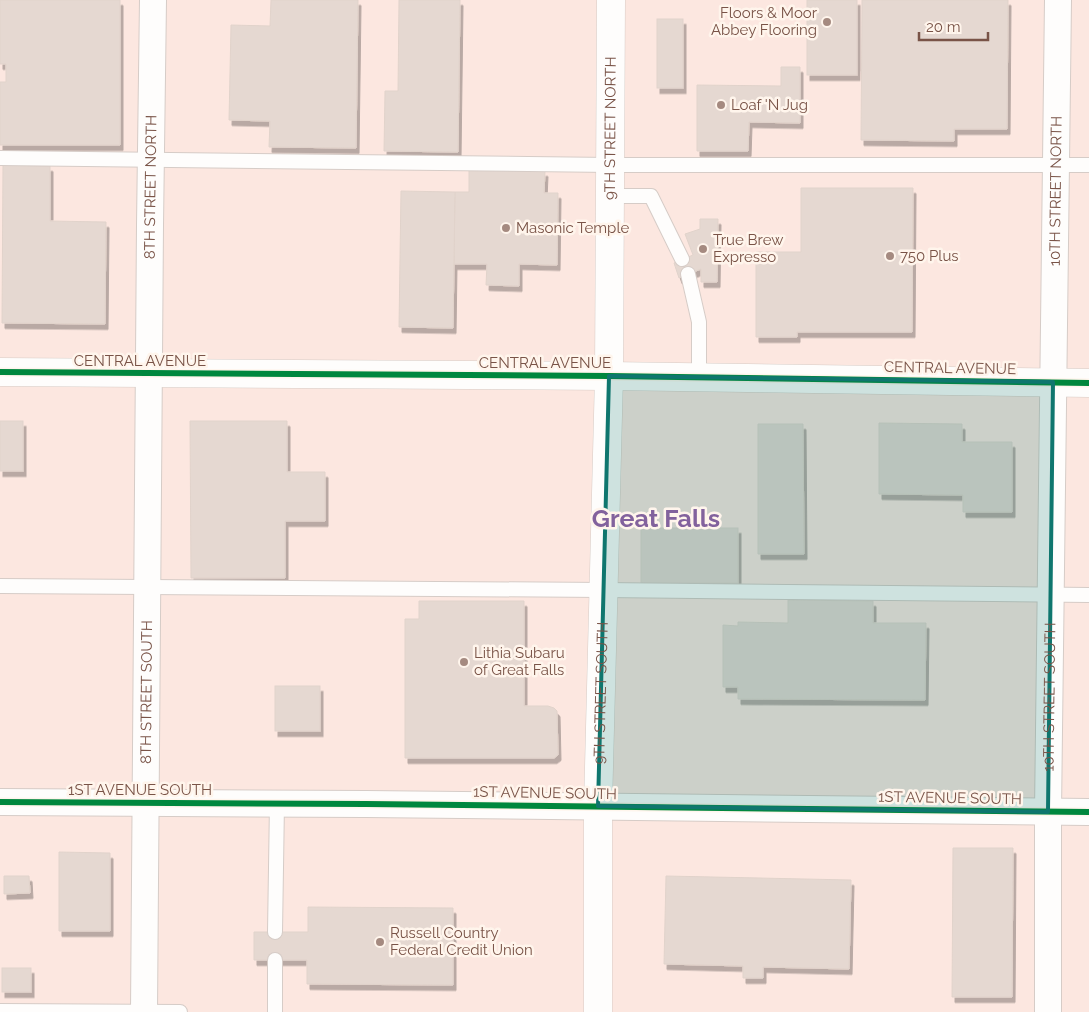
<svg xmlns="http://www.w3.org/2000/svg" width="1089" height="1012" viewBox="0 0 1089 1012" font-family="Raleway,sans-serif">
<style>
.commercial{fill:#fce7e0}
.building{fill:#e5d8d1;stroke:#e1d3cb;filter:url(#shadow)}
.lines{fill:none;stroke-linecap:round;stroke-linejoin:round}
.lane-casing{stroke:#d6ccc7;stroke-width:16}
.street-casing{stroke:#d6ccc7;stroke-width:28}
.secondary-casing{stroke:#d7ccc6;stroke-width:29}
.lane{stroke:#fefdfc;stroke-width:14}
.street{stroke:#fefdfc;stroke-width:26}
.secondary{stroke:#fefdfc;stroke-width:28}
.cycleway-casing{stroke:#fff5ec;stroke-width:9}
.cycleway{stroke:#00873e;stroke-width:6}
.marked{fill:#0f766e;fill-opacity:0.2;stroke:#0f766e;stroke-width:4;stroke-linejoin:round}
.poi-dot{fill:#a58a80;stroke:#fff5ec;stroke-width:2}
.labels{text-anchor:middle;stroke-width:5;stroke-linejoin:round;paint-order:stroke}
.poi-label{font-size:15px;fill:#795347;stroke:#fff5ec;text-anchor:start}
.street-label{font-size:15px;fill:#795347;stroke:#fff5ec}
.town-label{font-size:25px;font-weight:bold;fill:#82629d;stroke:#fff5ec}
</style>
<defs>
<filter id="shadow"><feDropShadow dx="3" dy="5.5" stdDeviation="0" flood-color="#0004"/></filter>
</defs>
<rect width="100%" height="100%" fill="#f8f1ea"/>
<rect class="commercial" x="0" y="0" width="1089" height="1012"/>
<g class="building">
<polygon points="0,0 120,0 120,145 0,145 0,82 6,82 6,64 0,64"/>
<polygon points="271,0 358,0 356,148 269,147 270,121 229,120 231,25 270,26"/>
<polygon points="399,0 460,0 458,152 384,151 385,91 398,91"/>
<rect x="807" y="0" width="50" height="75"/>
<polygon points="862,0 1008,0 1007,129 954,129 954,141 861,140"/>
<rect x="657" y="19" width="26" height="69"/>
<polygon points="781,67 800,67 800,123 749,122 748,151 697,151 697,85 781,86"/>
<polygon points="3,165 50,166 50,221 106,222 105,324 2,323"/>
<polygon points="469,170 545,171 544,193 558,193 557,265 519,264 519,286 486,285 487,264 454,264 455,192 469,192"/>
<polygon points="801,188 913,188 912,332 797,332 797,337 756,337 756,252 801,252"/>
<polygon points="401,191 455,192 453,328 399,327"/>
<polygon points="700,219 718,219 717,282 701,282 701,269 679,278 674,263 693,255 685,234 700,229"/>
<rect x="0" y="421" width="23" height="50"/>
<polygon points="190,421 287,421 287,472 325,472 325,521 285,521 285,578 191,578"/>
<polygon points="879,423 962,424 962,442 1012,442 1012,512 963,512 963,495 879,494"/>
<polygon points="758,424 803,424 804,554 758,554"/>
<rect x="641" y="528" width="97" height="55"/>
<polygon points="788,600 873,601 873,623 926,623 925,700 738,699 738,687 723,687 723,625 738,626 738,622 788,623"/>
<polygon points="419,601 524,601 524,706 548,706 554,708 557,711 558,755 554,758 405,758 405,619 419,619"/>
<rect x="275" y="686" width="45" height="45"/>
<polygon points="953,848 1013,848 1012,997 952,997"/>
<polygon points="59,852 110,853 110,931 59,931"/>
<polygon points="4,876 29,876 30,893 4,894"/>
<polygon points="666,876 851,880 849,969 763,967 763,978 743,978 743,966 664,964"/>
<polygon points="308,907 453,908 453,985 307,984 307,960 254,960 254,932 308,932"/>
<rect x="2" y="968" width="29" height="24"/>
</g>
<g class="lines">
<g class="lane-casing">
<g id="lane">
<polyline points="0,158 610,165 1089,165"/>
<polyline points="610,196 651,196 682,259"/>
<polyline points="688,274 699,322 699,377"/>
<polyline points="0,586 604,590 1089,595"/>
<polyline points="275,932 277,803"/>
<polyline points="275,960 275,1012"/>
<polyline points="0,1011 180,1012"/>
</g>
</g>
<g class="street-casing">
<g id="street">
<polyline points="0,802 366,804 1089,812"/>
<path id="s1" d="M144,1012L150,225L153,0"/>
<path id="s2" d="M1048,1012V812L1058,0"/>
</g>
</g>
<g class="secondary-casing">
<g id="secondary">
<polyline points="0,372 609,376 1089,383"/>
<path id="s3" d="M598,1012V806L609,376L611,0"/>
</g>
</g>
<use href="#lane" class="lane"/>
<use href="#street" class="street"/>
<use href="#secondary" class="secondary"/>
<g class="cycleway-casing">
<g id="cycleway">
<polyline points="0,372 609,376 1089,383"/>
<polyline points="0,802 366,804 1089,812"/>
</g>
</g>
<use href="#cycleway" class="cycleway"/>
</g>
<path class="marked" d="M609,376L1053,382L1048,812L598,806Z"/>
<g class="poi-dot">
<circle cx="827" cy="22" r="5"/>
<circle cx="721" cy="105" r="5"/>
<circle cx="506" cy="228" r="5"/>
<circle cx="703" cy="249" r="5"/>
<circle cx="890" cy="256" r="5"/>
<circle cx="464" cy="662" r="5"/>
<circle cx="380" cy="942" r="5"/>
</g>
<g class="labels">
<g class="poi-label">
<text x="817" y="18" text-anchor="end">Floors &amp; Moor<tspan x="817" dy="17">Abbey Flooring</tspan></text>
<text x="731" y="110">Loaf 'N Jug</text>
<text x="516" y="233">Masonic Temple</text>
<text x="713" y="245">True Brew<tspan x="713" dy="17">Expresso</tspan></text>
<text x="900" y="261">750 Plus</text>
<text x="474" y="658">Lithia Subaru<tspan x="474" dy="17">of Great Falls</tspan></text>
<text x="390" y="938">Russell Country<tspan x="390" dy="17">Federal Credit Union</tspan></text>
</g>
<g class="street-label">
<text dy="5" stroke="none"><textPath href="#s3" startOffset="884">9TH STREET NORTH</textPath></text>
<text dy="5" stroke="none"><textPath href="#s1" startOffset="825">8TH STREET NORTH</textPath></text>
<text dy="5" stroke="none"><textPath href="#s2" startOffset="821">10TH STREET NORTH</textPath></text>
<text x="140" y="366">CENTRAL AVENUE</text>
<text x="545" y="368">CENTRAL AVENUE</text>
<text transform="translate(950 368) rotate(1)" y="5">CENTRAL AVENUE</text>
<text dy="5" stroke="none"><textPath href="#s1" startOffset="320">8TH STREET SOUTH</textPath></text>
<text dy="5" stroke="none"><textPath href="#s3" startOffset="319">9TH STREET SOUTH</textPath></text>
<text dy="5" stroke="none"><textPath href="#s2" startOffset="315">10TH STREET SOUTH</textPath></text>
<text x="140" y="795">1ST AVENUE SOUTH</text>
<text transform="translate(545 793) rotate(1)" y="5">1ST AVENUE SOUTH</text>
<text transform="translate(950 798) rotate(1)" y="5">1ST AVENUE SOUTH</text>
</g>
<g class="town-label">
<text x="656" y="527">Great Falls</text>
</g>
</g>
<path d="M919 32v8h69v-8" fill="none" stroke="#795347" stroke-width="2.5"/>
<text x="926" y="32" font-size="15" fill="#795347" stroke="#fff5ec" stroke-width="4" paint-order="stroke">20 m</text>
</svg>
